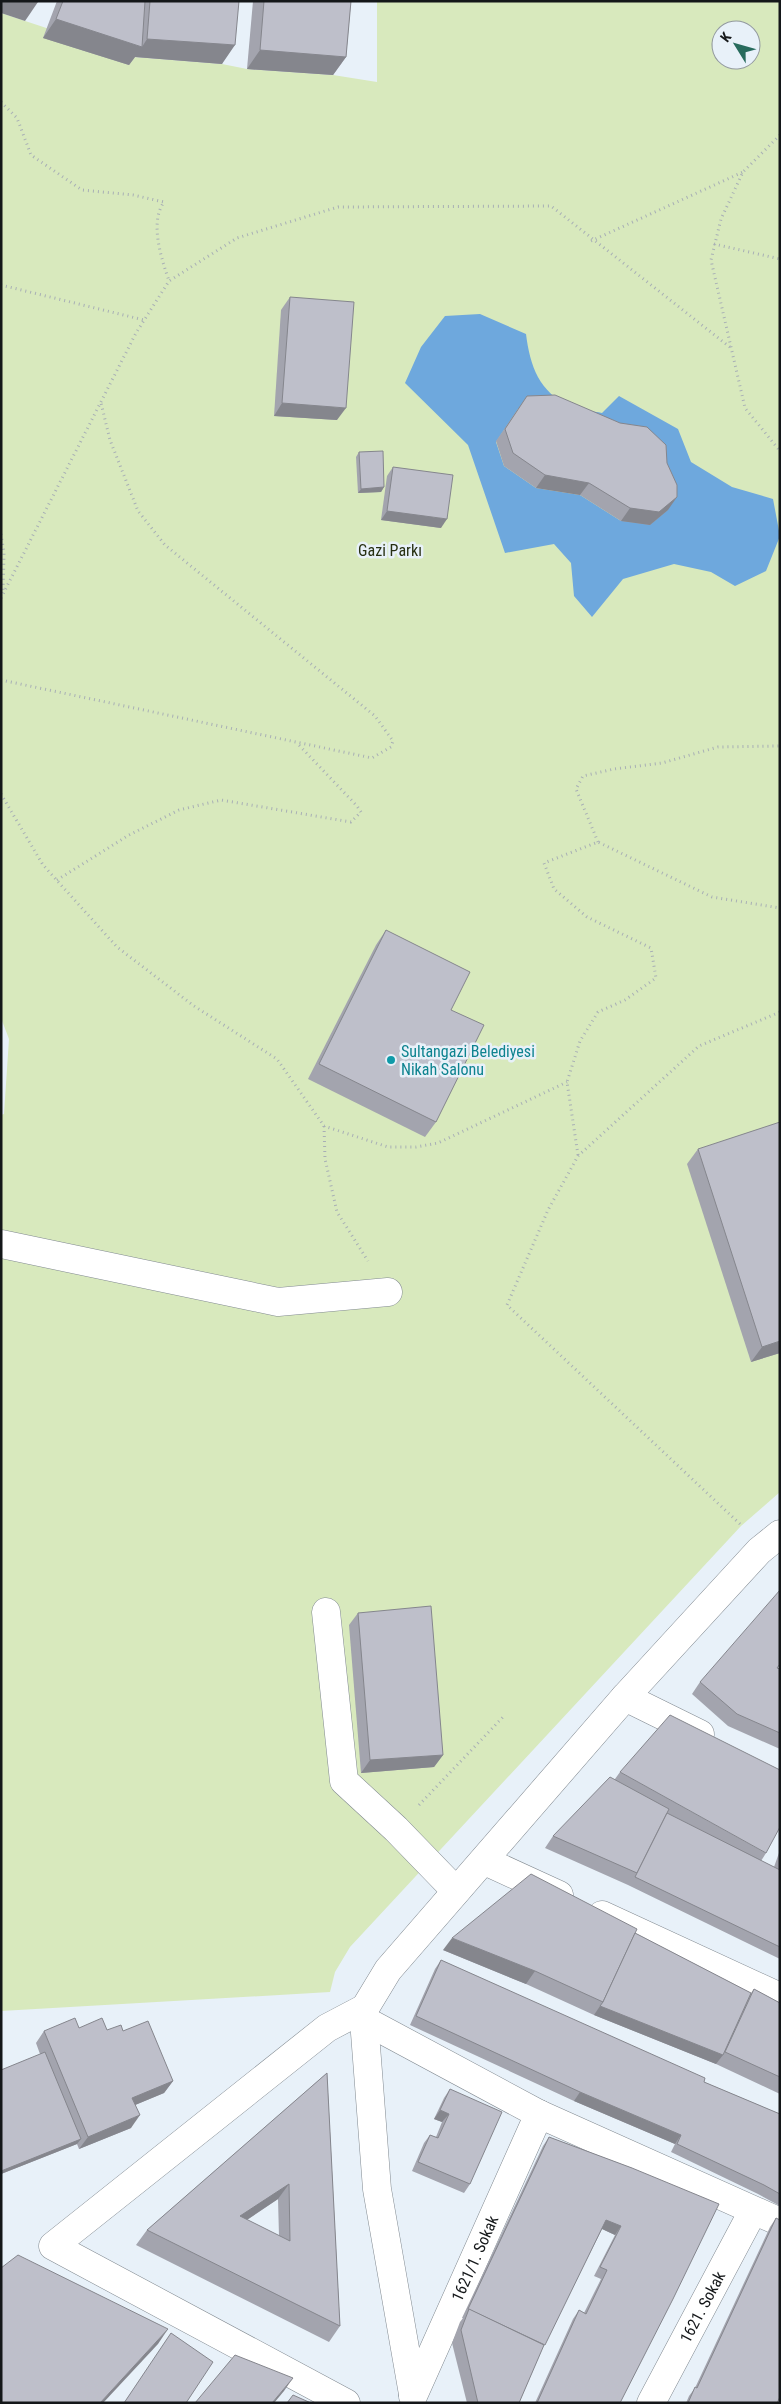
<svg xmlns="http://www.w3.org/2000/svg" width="781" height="2404" viewBox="0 0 781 2404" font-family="'Roboto Condensed',sans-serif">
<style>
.green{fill:#d8e9bd;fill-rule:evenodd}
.water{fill:#6ea8dd;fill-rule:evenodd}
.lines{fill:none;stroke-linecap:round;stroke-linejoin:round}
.minor-casing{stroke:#818990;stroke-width:29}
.path{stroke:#a8afb5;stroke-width:3;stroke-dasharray:1 4;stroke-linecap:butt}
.minor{stroke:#fff;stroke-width:28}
.wall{fill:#a3a4ae;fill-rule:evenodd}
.shaded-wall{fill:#85868d}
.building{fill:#bebfca;stroke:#85868d;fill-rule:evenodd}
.culture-dot{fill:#0f9aa8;stroke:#e8f1f9;stroke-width:2}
.labels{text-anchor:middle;stroke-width:5;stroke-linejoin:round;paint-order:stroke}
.park-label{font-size:16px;fill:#273012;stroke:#e8f1f9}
.culture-label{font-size:16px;fill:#0d838f;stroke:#e8f1f9;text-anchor:start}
.street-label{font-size:16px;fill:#141719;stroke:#e8f1f9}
</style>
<rect width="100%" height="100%" fill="#e8f1f9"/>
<path class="green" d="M377,1H780V1492L741,1526L350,1947L335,1972L330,1992L1,2011V1115L4,1114L9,1039L1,1018V13L134,57L222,64L247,69L333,75L377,82ZM721,30H751V60H721Z"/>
<path class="water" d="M480,314L526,334C530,366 539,392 571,407C580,411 593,411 602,413L619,396L678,429L691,462L732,487L773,499L780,536L766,571L735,586L711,572L674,564L623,579L592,617L574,596L571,563L554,544L505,553L468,445L405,383L421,347L445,316ZM546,408L621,521L580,495L536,488L504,466L496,442L518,409Z"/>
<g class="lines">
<g class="minor-casing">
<g id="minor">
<polyline points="1,1244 278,1302 388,1292"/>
<polyline points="326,1612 344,1781 396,1829 456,1891"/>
<polyline points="625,1697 700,1734"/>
<polyline points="485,1861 559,1895"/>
<polyline points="602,1915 780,1997"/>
<polyline points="364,2020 539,2114 780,2222"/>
<polyline points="413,2394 377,2189 364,2020 365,2008 388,1970 625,1697 759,1551 780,1534"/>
<path id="s1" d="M413,2396L539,2114"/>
<polyline points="346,2403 53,2246 327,2028 365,2008"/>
<path id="s2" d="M651,2403L753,2211"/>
</g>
</g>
<g class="path">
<path d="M1,102L17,118L31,155L82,190L133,195L164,202C149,223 162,260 169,281"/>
<polyline points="780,135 743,172 721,219 711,260 745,408 780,451"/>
<polyline points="591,241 743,172"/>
<polyline points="714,244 780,259"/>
<polyline points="1,285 144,320"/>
<polyline points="1,534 4,553 3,593"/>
<polyline points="1,598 136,333 169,281 237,238 338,207 551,206 731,348"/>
<polyline points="1,680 372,758 391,747 393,741 375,716 165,545 138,511 110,440 101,403"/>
<polyline points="1,794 43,865 117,947 194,1006 277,1059 324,1126 388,1147 416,1147 438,1143 567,1082"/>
<polyline points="598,842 576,789 583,776 614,769 662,763 718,747 780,746"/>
<polyline points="57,880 129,835 179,810 221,800 351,822 361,812 357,806 297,743"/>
<polyline points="324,1126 325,1159 337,1212 368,1261"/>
<polyline points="578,1155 567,1082 580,1041 598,1012 625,1000 656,978 651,948 587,917 554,889 544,863 598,842 712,897 780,908"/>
<polyline points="740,1524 507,1305 548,1210 578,1156 699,1046 780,1012"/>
<polyline points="419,1805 503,1717"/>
</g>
<use href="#minor" class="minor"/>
</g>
<g class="wall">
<polygon points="57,1 239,1 222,64 135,57 129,65 43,38"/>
<polygon points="253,1 351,1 346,57 333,75 247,69"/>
<polygon points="290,297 337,420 274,416 281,310"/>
<polygon points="527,396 668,510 650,525 621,521 580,495 536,488 504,466 496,441"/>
<polygon points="359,452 384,487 381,492 358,493 356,457"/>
<polygon points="393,467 441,528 381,520 387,476"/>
<polygon points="386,930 451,1010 436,1122 425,1137 308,1079 376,945"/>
<polygon points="698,1149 780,1353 751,1362 687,1164"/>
<polygon points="358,1613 443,1755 434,1767 361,1773 349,1625"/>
<polygon points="778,1669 780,1669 780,1749 728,1726 692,1694 700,1682"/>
<polygon points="620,1772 766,1853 761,1861 774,1867 780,1850 780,1959 628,1885 545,1848 553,1836 615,1779"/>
<polygon points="635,1933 751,1993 754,1989 780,2003 780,2094 716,2064 594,2015 526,1984 443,1950"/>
<polygon points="441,1960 704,2082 780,2114 780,2206 758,2194 671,2152 675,2144 574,2101 410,2025 435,1969"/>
<polygon points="107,2030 123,2031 173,2081 164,2093 135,2105 131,2128 79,2149 77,2144 1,2174 40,2054 36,2043 44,2031"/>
<path d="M327,2073L340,2326L329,2342L136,2245L147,2230ZM278,2199L279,2236L247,2220Z"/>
<polygon points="450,2089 470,2184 464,2193 412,2171 424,2143 430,2135 436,2137 442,2122 434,2119 444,2098"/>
<polygon points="549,2137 632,2168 620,2403 535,2403 573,2319 579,2310 584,2313 601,2279 594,2276 615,2235 602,2229 542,2349 519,2403 467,2403 452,2343 460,2322 463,2318 462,2318 543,2146"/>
<polygon points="776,2218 777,2403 686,2403 689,2396 695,2388 770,2227"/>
</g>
<g class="shaded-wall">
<polygon points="1,1 35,1 38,2 25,21 1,13"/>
<polygon points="56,19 142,47 147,39 235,45 222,64 135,57 129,65 43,38"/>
<polygon points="260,50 346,57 333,75 247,69"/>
<polygon points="282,403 346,408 337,420 274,416"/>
<polygon points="545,475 589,483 580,495 536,488"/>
<polygon points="384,487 381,492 358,493 361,489"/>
<polygon points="677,497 668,510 650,525 621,521 630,508"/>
<polygon points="387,511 447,519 441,528 381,520"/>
<polygon points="780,1341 780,1353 751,1362 762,1347"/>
<polygon points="443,1755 434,1767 361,1773 370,1760"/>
<polygon points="452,1938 535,1971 526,1984 443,1950"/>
<polygon points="600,2006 723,2055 716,2064 594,2015"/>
<polygon points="173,2081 164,2093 123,2110 132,2098"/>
<polygon points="580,2092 681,2135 675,2144 574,2101"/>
<polygon points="440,2110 449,2114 442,2122 434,2119"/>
<polygon points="140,2115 131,2128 79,2149 88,2137"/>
<polygon points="81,2139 77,2144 1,2174 1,2171"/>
<polygon points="289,2184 278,2199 230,2231 240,2216"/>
<polygon points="606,2220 621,2226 615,2235 600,2228"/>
<polygon points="168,2329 158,2344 103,2403 100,2403"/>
<polygon points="293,2378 284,2391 274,2403 272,2403"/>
</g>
<g class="building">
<polygon points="63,1 145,1 142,47 56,19"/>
<polygon points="150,1 239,1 235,45 147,39"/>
<polygon points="264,1 351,1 346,57 260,50"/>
<polygon points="290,297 354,302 346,408 282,403"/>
<polygon points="555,395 620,423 647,427 666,445 667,463 677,485 677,497 659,512 630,508 589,483 545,475 513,453 505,429 527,396"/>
<polygon points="383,451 384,487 361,489 359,452"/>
<polygon points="393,467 453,475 447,519 387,511"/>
<polygon points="386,930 470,972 451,1010 484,1025 436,1122 319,1064"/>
<polygon points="780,1122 780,1341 762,1347 698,1149"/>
<polygon points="780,1590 780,1664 777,1668 780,1669 780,1733 737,1714 700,1682"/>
<polygon points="431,1606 443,1755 370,1760 358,1613"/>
<polygon points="670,1715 780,1770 780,1827 766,1853 620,1772"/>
<polygon points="610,1777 669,1809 637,1873 553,1836"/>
<polygon points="667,1813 780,1870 780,1947 635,1877"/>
<polygon points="531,1874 637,1929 603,2002 535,1971 452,1938"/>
<polygon points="635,1933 751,1993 723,2055 600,2006 603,2002"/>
<polygon points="441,1960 705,2078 704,2082 780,2114 780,2194 764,2185 677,2144 681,2135 580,2092 416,2016"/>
<polygon points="754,1989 780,2003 780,2077 725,2052"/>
<polygon points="75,2018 79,2028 102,2018 107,2030 121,2025 123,2031 148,2021 173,2081 132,2098 140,2115 88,2137 44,2031"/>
<polygon points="45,2052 81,2139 1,2171 1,2070"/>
<path d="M327,2073L340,2326L147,2230ZM289,2184L290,2241L240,2216Z"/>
<polygon points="450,2089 502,2112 470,2184 418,2162 430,2135 438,2138 449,2114 440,2110"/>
<polygon points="549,2137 632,2168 719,2204 673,2299 620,2403 537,2403 579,2310 586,2314 607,2270 600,2267 621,2226 606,2220 545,2345 468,2309"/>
<polygon points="776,2218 780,2220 780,2397 777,2403 688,2403 695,2387 697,2388"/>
<polygon points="18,2255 168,2329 100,2403 1,2403 1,2268"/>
<polygon points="469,2309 544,2345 519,2403 478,2403 461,2330"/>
<polygon points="171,2333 213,2362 186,2403 124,2403"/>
<polygon points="235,2355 293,2378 272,2403 195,2403"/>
<polygon points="293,2395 311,2403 287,2403"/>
</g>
<circle class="culture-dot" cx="391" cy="1060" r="5"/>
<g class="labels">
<g class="park-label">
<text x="390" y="556">Gazi Parkı</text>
</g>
<g class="culture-label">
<text x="401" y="1057">Sultangazi Belediyesi<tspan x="401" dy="18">Nikah Salonu</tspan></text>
</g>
<g class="street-label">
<text dy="6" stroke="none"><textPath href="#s1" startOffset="151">1621/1. Sokak</textPath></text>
<text dy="6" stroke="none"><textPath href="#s2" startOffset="109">1621. Sokak</textPath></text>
</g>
</g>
<rect width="781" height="2404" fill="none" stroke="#141719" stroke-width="5"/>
<g transform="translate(736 45) rotate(307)"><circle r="24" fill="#e8f1f9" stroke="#939a9f"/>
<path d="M0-4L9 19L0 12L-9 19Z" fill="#276b5d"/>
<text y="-8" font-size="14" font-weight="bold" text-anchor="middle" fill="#141719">K</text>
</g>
</svg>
